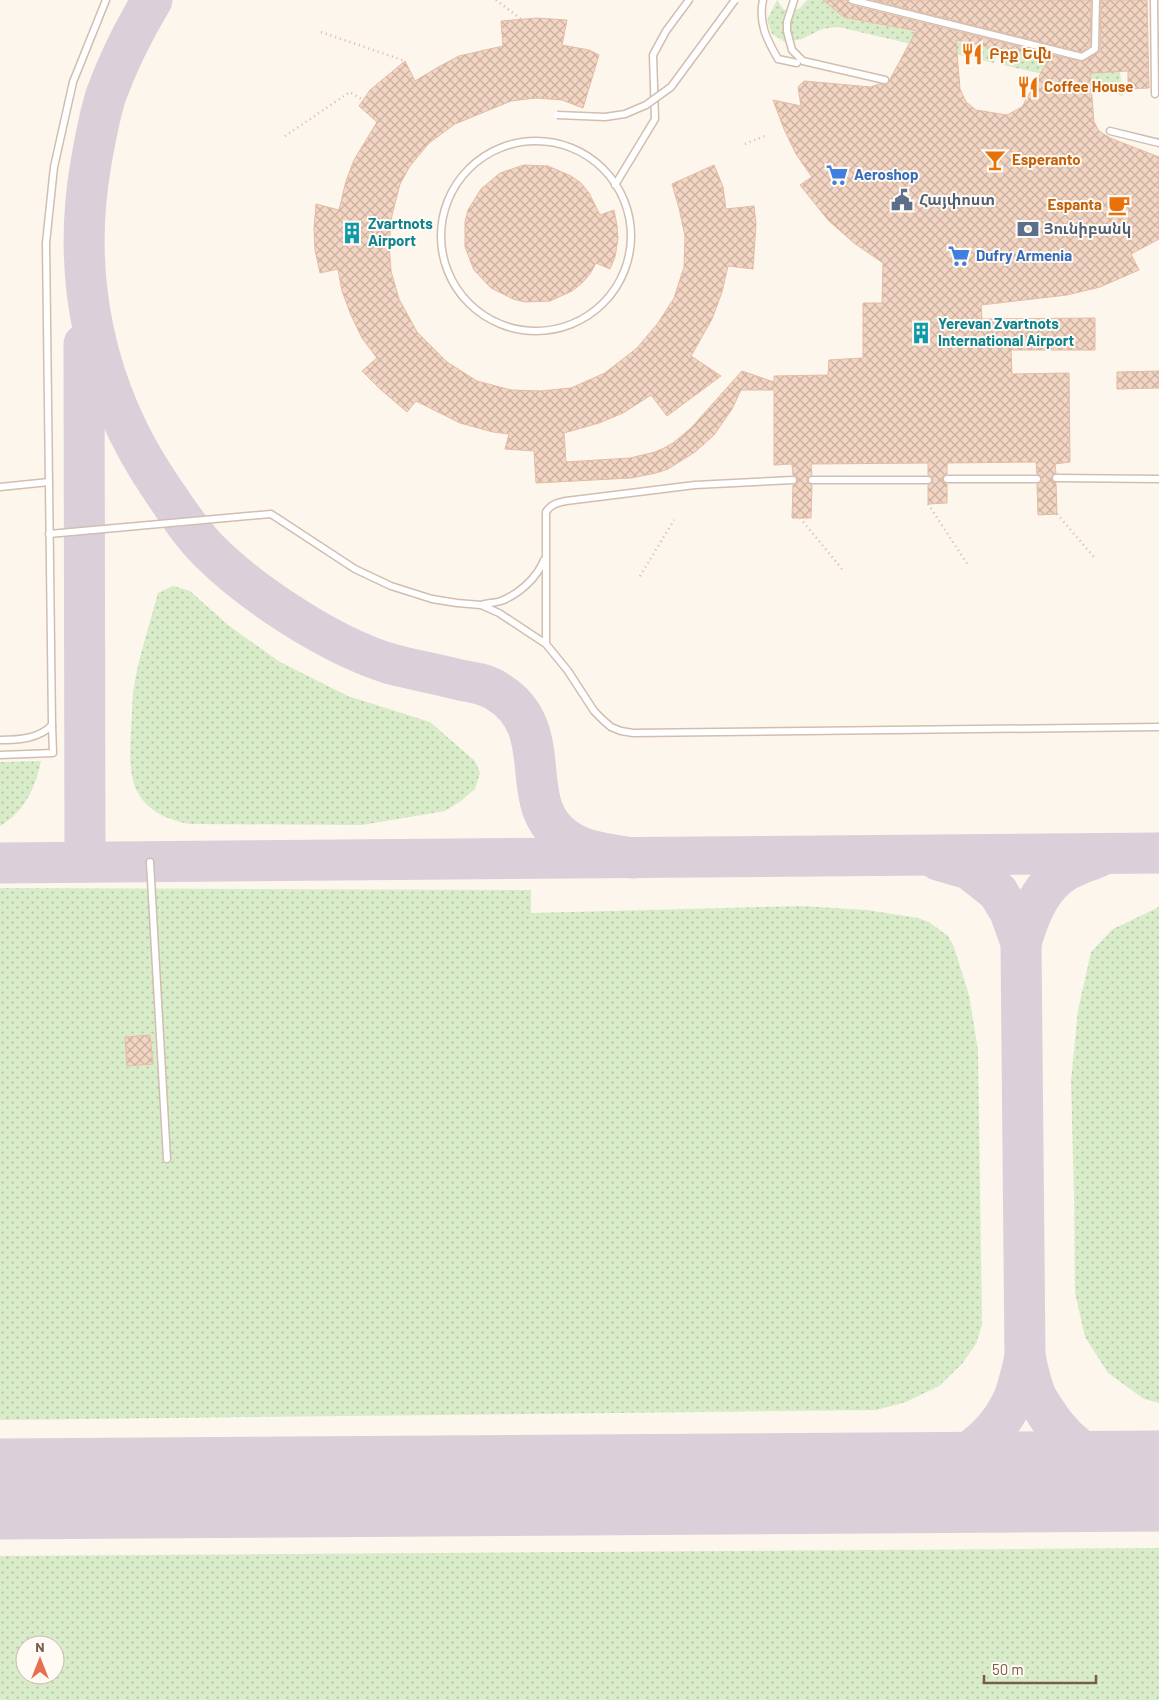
<svg xmlns="http://www.w3.org/2000/svg" width="1159" height="1700" viewBox="0 0 1159 1700" font-family="Barlow,'Noto Sans Armenian',sans-serif">
<style>
.grass{fill:url(#grass-dots);fill-rule:evenodd}
.lines{fill:none;stroke-linecap:round;stroke-linejoin:round}
.taxiway{stroke:#dbcfda;stroke-width:41}
.runway{stroke:#dbcfda;stroke-width:101}
.building{fill:url(#building-cross-hatch);stroke:#e6bba3;fill-rule:evenodd}
.service-casing{stroke:#d1beb0;stroke-width:9}
.path{stroke:#d9b8a5;stroke-width:2.5;stroke-dasharray:1 4;stroke-linecap:butt}
.service{stroke:#fff;stroke-width:6}
.service-bridge-casing{stroke:#d1beb0;stroke-width:9;stroke-linecap:butt}
.service-bridge{stroke:#fff;stroke-width:6}
.labels{text-anchor:middle;stroke-width:4;stroke-linejoin:round;paint-order:stroke}
.food-label{font-size:15px;font-weight:bold;fill:#c56008;stroke:#fffaf3;text-anchor:start}
.shop-label{font-size:15px;font-weight:bold;fill:#366cbe;stroke:#fffaf3;text-anchor:start}
.service-label{font-size:15px;font-weight:bold;fill:#4e5e75;stroke:#fffaf3;text-anchor:start}
.culture-label{font-size:15px;font-weight:bold;fill:#0d838f;stroke:#fffaf3;text-anchor:start}
</style>
<defs>
<pattern id="grass-dots" width="8" height="8" patternUnits="userSpaceOnUse" patternTransform="scale(1.25)"><rect width="8" height="8" fill="#d8ecc9"/><path d="M2 2h.1M6 6h.1" fill="none" stroke="#b4c2a5" stroke-width="1.8" stroke-linecap="round"/></pattern>
<pattern id="building-cross-hatch" width="8" height="8" patternUnits="userSpaceOnUse" patternTransform="scale(1.25)"><rect width="8" height="8" fill="#f3d5c3"/><path d="M0 0l8 8M0 8l8-8" fill="none" stroke="#cab0a1"/></pattern>
</defs>
<rect width="100%" height="100%" fill="#fdf6ec"/>
<g class="grass">
<polygon points="777,0 784,10 799,9 807,0 829,0 831,6 845,17 1102,72 1119,64 1123,97 1109,89 1003,65 1004,58 996,56 994,63 838,27 822,29 802,39 785,42 772,34 767,20"/>
<path d="M173,586L190,591L228,625L280,662L348,696L430,722L475,761L480,773L475,789L461,801L445,811L362,825L190,824C166,820 142,809 134,784C129,767 130,749 131,731C132,716 132,700 134,686C139,655 150,624 158,593Z"/>
<path d="M41,761C36,787 24,812 0,826V762Z"/>
<polygon points="0,888 531,890 531,913 801,906 867,910 918,918 929,922 948,936 954,947 969,995 978,1050 982,1325 976,1344 962,1364 939,1386 906,1402 876,1410 0,1420"/>
<polygon points="1159,907 1159,1403 1144,1399 1108,1373 1085,1337 1075,1293 1074,1196 1071,1081 1078,1010 1091,952 1113,929"/>
<path d="M1159,1548V1700H0V1556ZM25,1645H55V1675H25Z"/>
</g>
<g class="lines">
<g class="taxiway">
<path d="M152,0C134,30 118,62 106,95C99,117 95,140 91,163C71,277 95,390 160,486C175,508 190,532 209,551C239,581 275,606 312,628C336,642 364,656 391,664C414,670 437,674 460,680C473,682 487,684 498,692C560,730 513,804 566,839C585,853 610,854 633,858"/>
<polyline points="84,344 85,862"/>
<path d="M938,860L969,869L998,892L1010,912L1021,943C1029,916 1041,884 1067,870C1078,864 1089,861 1100,856"/>
<polyline points="0,863 1159,853"/>
<path d="M1025,1357C1028,1369 1030,1380 1034,1391C1036,1398 1041,1405 1045,1411C1070,1452 1112,1475 1159,1479"/>
<path d="M911,1483C954,1465 997,1441 1015,1395C1019,1383 1022,1370 1025,1357L1021,943"/>
</g>
<polyline class="runway" points="0,1489 1159,1481"/>
</g>
<g class="building">
<path d="M823,0H847L851,5L1082,62L1100,51L1101,0H1147L1149,88L1128,89V71L1090,73L1094,122L1099,131L1110,138L1159,157V239L1131,254L1139,270L1100,287L1067,295L981,305L982,319L1095,318V350H1011L1012,374L1069,373L1070,462L1055,464L1056,473L1051,477L1052,481L1056,483L1057,514L1038,515L1037,484L1041,482L1042,479L1040,475L1037,474L1036,462L947,463V474L944,475L942,479L943,482L947,484V503L928,504V485L933,480L932,477L928,475V463L811,464L812,475L807,480L808,483L812,485L811,518H792L793,485L797,483L798,479L796,476L793,475L792,464L774,465V390H741L732,409L714,435L695,452L668,469L656,473L631,478L536,483L534,451L505,449L509,434L493,432L460,423L416,401L407,412L380,389L362,371L377,358L362,338L351,315L342,291L338,269L320,273L315,250L314,229L316,204L339,210L346,181L354,160L377,122L359,106L370,90L405,61L415,81L440,66L459,56L503,46L501,21L537,18L567,20L562,45L589,50L599,55L583,108L562,100L536,98L511,101L455,124L429,143L410,166L400,184L392,215L389,244L391,271L399,299L417,332L447,362L477,381L511,390L540,391L571,388L605,373L637,348L658,323L674,298L684,267L685,236L679,208L672,184L714,165L723,187L726,209L754,206L756,224L753,269L728,266L722,292L712,319L691,356L721,376L667,416L651,395L623,413L599,423L564,433L566,462L630,458L655,452L664,448L673,443L691,428L742,371L774,382V376L828,375L829,360L863,358V303H882L883,263L854,243L828,220L800,185L812,177L796,154L784,129L773,100L801,106L798,87L804,81L871,87L879,84L887,85L916,31L844,17ZM956,40L1048,60L1022,107L1007,115L976,110L966,102L960,89Z"/>
<polygon points="873,0 1091,0 1090,46 1081,52"/>
<polygon points="524,165 548,166 571,176 581,183 589,193 600,215 614,210 617,226 618,239 615,257 610,269 596,263 590,274 582,283 572,291 550,301 525,302 513,299 491,288 474,270 465,247 465,222 468,210 481,189 500,173"/>
<polygon points="1159,371 1159,388 1117,389 1117,372"/>
<polygon points="150,1035 153,1064 127,1066 125,1037"/>
</g>
<g class="lines">
<g class="service-casing">
<g id="service">
<path d="M763,0C758,23 767,40 778,59L797,63"/>
<polyline points="794,0 787,22 787,31 792,50 803,61 885,80"/>
<polyline points="852,0 1082,57 1095,49 1096,0"/>
<polyline points="1154,0 1155,94"/>
<polyline points="1110,131 1159,143"/>
<circle cx="536" cy="236" r="95"/>
<polyline points="615,185 655,119 653,55 666,31 689,0"/>
<polyline points="1056,478 1159,479"/>
<polyline points="947,479 1037,479"/>
<polyline points="812,480 928,480"/>
<polyline points="0,487 49,482"/>
<polyline points="49,534 271,514 355,569 391,586 432,599 457,603 481,605 499,613 546,644 568,671 594,711 603,720 611,727 621,731 633,733 1159,727"/>
<path d="M481,605C487,603 495,603 501,601C519,594 537,578 544,560"/>
<path d="M546,644V512C551,504 557,503 566,501L695,485L793,480"/>
<path d="M0,740C18,740 39,739 52,725L46,243L54,167L73,82L106,0"/>
<polyline points="0,755 53,753 52,725"/>
<polyline points="150,862 167,1159"/>
</g>
</g>
<g class="path">
<polyline points="496,0 521,19"/>
<polyline points="321,32 405,61"/>
<polyline points="925,73 931,48"/>
<polyline points="285,136 350,92 363,100"/>
<polyline points="745,144 767,135"/>
<polyline points="928,504 968,565"/>
<polyline points="1057,514 1094,557"/>
<polyline points="800,518 842,569"/>
<polyline points="640,576 674,520"/>
</g>
<use href="#service" class="service"/>
<g class="service-bridge-casing">
<polyline id="service-bridge" points="557,115 605,117 625,114 646,105 671,87 735,0"/>
</g>
<use href="#service-bridge" class="service-bridge"/>
</g>
<defs>
<g id="restaurant-bare" transform="scale(1.725)"><path d="M-5-6h1v4h1v-4h1v4h1v-4h1v5L-1.5 .5V6h-2V.5L-5-1ZM5-6V6H3V1.5H1.5Q1.5-4 5-6Z" fill="#e8710a" stroke="#fffaf3" stroke-width="2.5" paint-order="stroke"/></g>
<g id="bar-bare" transform="scale(1.725)"><path d="M-6-5H6L.8 .8V4.5H3.5V6h-7V4.5H-.8V.8Z" fill="#e8710a" stroke="#fffaf3" stroke-width="2.5" paint-order="stroke"/></g>
<g id="supermarket-bare" transform="scale(1.725)"><path d="M-6-5.5h2.5l.6 2H6L4.5 2H-2.5L-4.4-4H-6ZM-1.5 3.2a1.3 1.3 0 1 0 .1 0ZM3 3.2a1.3 1.3 0 1 0 .1 0Z" fill="#3f7fe0" stroke="#fffaf3" stroke-width="2.5" paint-order="stroke"/></g>
<g id="civic-bare" transform="scale(1.725)"><path d="M-.6-6.5H3V-4.5H.6V-3L4-1V1h2V6H-6V1h2V-1L-.6-3ZM-1.2 2.5V6h2.4V2.5Z" fill="#5c6f8a" stroke="#fffaf3" stroke-width="2.5" paint-order="stroke"/></g>
<g id="cafe-bare" transform="scale(1.725)"><path d="M-5.5-4.5H6V0H3Q3 3.5 0 3.5H-2.5Q-5.5 3.5-5.5 0ZM3-3.2v2h1.7v-2ZM-6 4.5H4V6H-6Z" fill="#e8710a" stroke="#fffaf3" stroke-width="2.5" paint-order="stroke"/></g>
<g id="bank-bare" transform="scale(1.725)"><path d="M-6-4H6V4H-6ZM0-2.3a2.3 2.3 0 1 0 0 4.6a2.3 2.3 0 1 0 0-4.6Z" fill="#5c6f8a" stroke="#fffaf3" stroke-width="2.5" paint-order="stroke"/></g>
<g id="building-bare" transform="scale(1.725)"><path d="M-4-6H4V6H1V3H-1V6H-4ZM-2.5-4.3h1.7v1.8h-1.7ZM.8-4.3h1.7v1.8H.8ZM-2.5-1h1.7V.8h-1.7ZM.8-1h1.7V.8H.8Z" fill="#0f9aa8" stroke="#fffaf3" stroke-width="2.5" paint-order="stroke"/></g>
</defs>
<g fill-rule="evenodd">
<use href="#restaurant-bare" x="972" y="54"/>
<use href="#restaurant-bare" x="1028" y="87"/>
<use href="#bar-bare" x="995" y="160"/>
<use href="#supermarket-bare" x="837" y="175"/>
<use href="#civic-bare" x="902" y="200"/>
<use href="#cafe-bare" x="1119" y="205"/>
<use href="#bank-bare" x="1028" y="229"/>
<use href="#building-bare" x="352" y="233"/>
<use href="#supermarket-bare" x="959" y="256"/>
<use href="#building-bare" x="921" y="333"/>
</g>
<g class="labels">
<g class="food-label">
<text x="989" y="59">Բբք Եվն</text>
<text x="1044" y="92">Coffee House</text>
<text x="1012" y="165">Esperanto</text>
<text x="1102" y="210" text-anchor="end">Espanta</text>
</g>
<g class="shop-label">
<text x="854" y="180">Aeroshop</text>
<text x="976" y="261">Dufry Armenia</text>
</g>
<g class="service-label">
<text x="919" y="205">Հայփոստ</text>
<text x="1044" y="234">Յունիբանկ</text>
</g>
<g class="culture-label">
<text x="368" y="229">Zvartnots<tspan x="368" dy="17">Airport</tspan></text>
<text x="938" y="329">Yerevan Zvartnots<tspan x="938" dy="17">International Airport</tspan></text>
</g>
</g>
<g transform="translate(40 1660)"><circle r="24" fill="#fffaf3" stroke="#cabbb1"/>
<path d="M0-4L9 19L0 12L-9 19Z" fill="#e76f51"/>
<text y="-8" font-size="14" font-weight="bold" text-anchor="middle" fill="#7a5c4d">N</text>
</g>
<path d="M984 1675v8h112v-8" fill="none" stroke="#7a5c4d" stroke-width="2.5"/>
<text x="992" y="1675" font-size="15" fill="#7a5c4d" stroke="#fffaf3" stroke-width="4" paint-order="stroke">50 m</text>
</svg>
